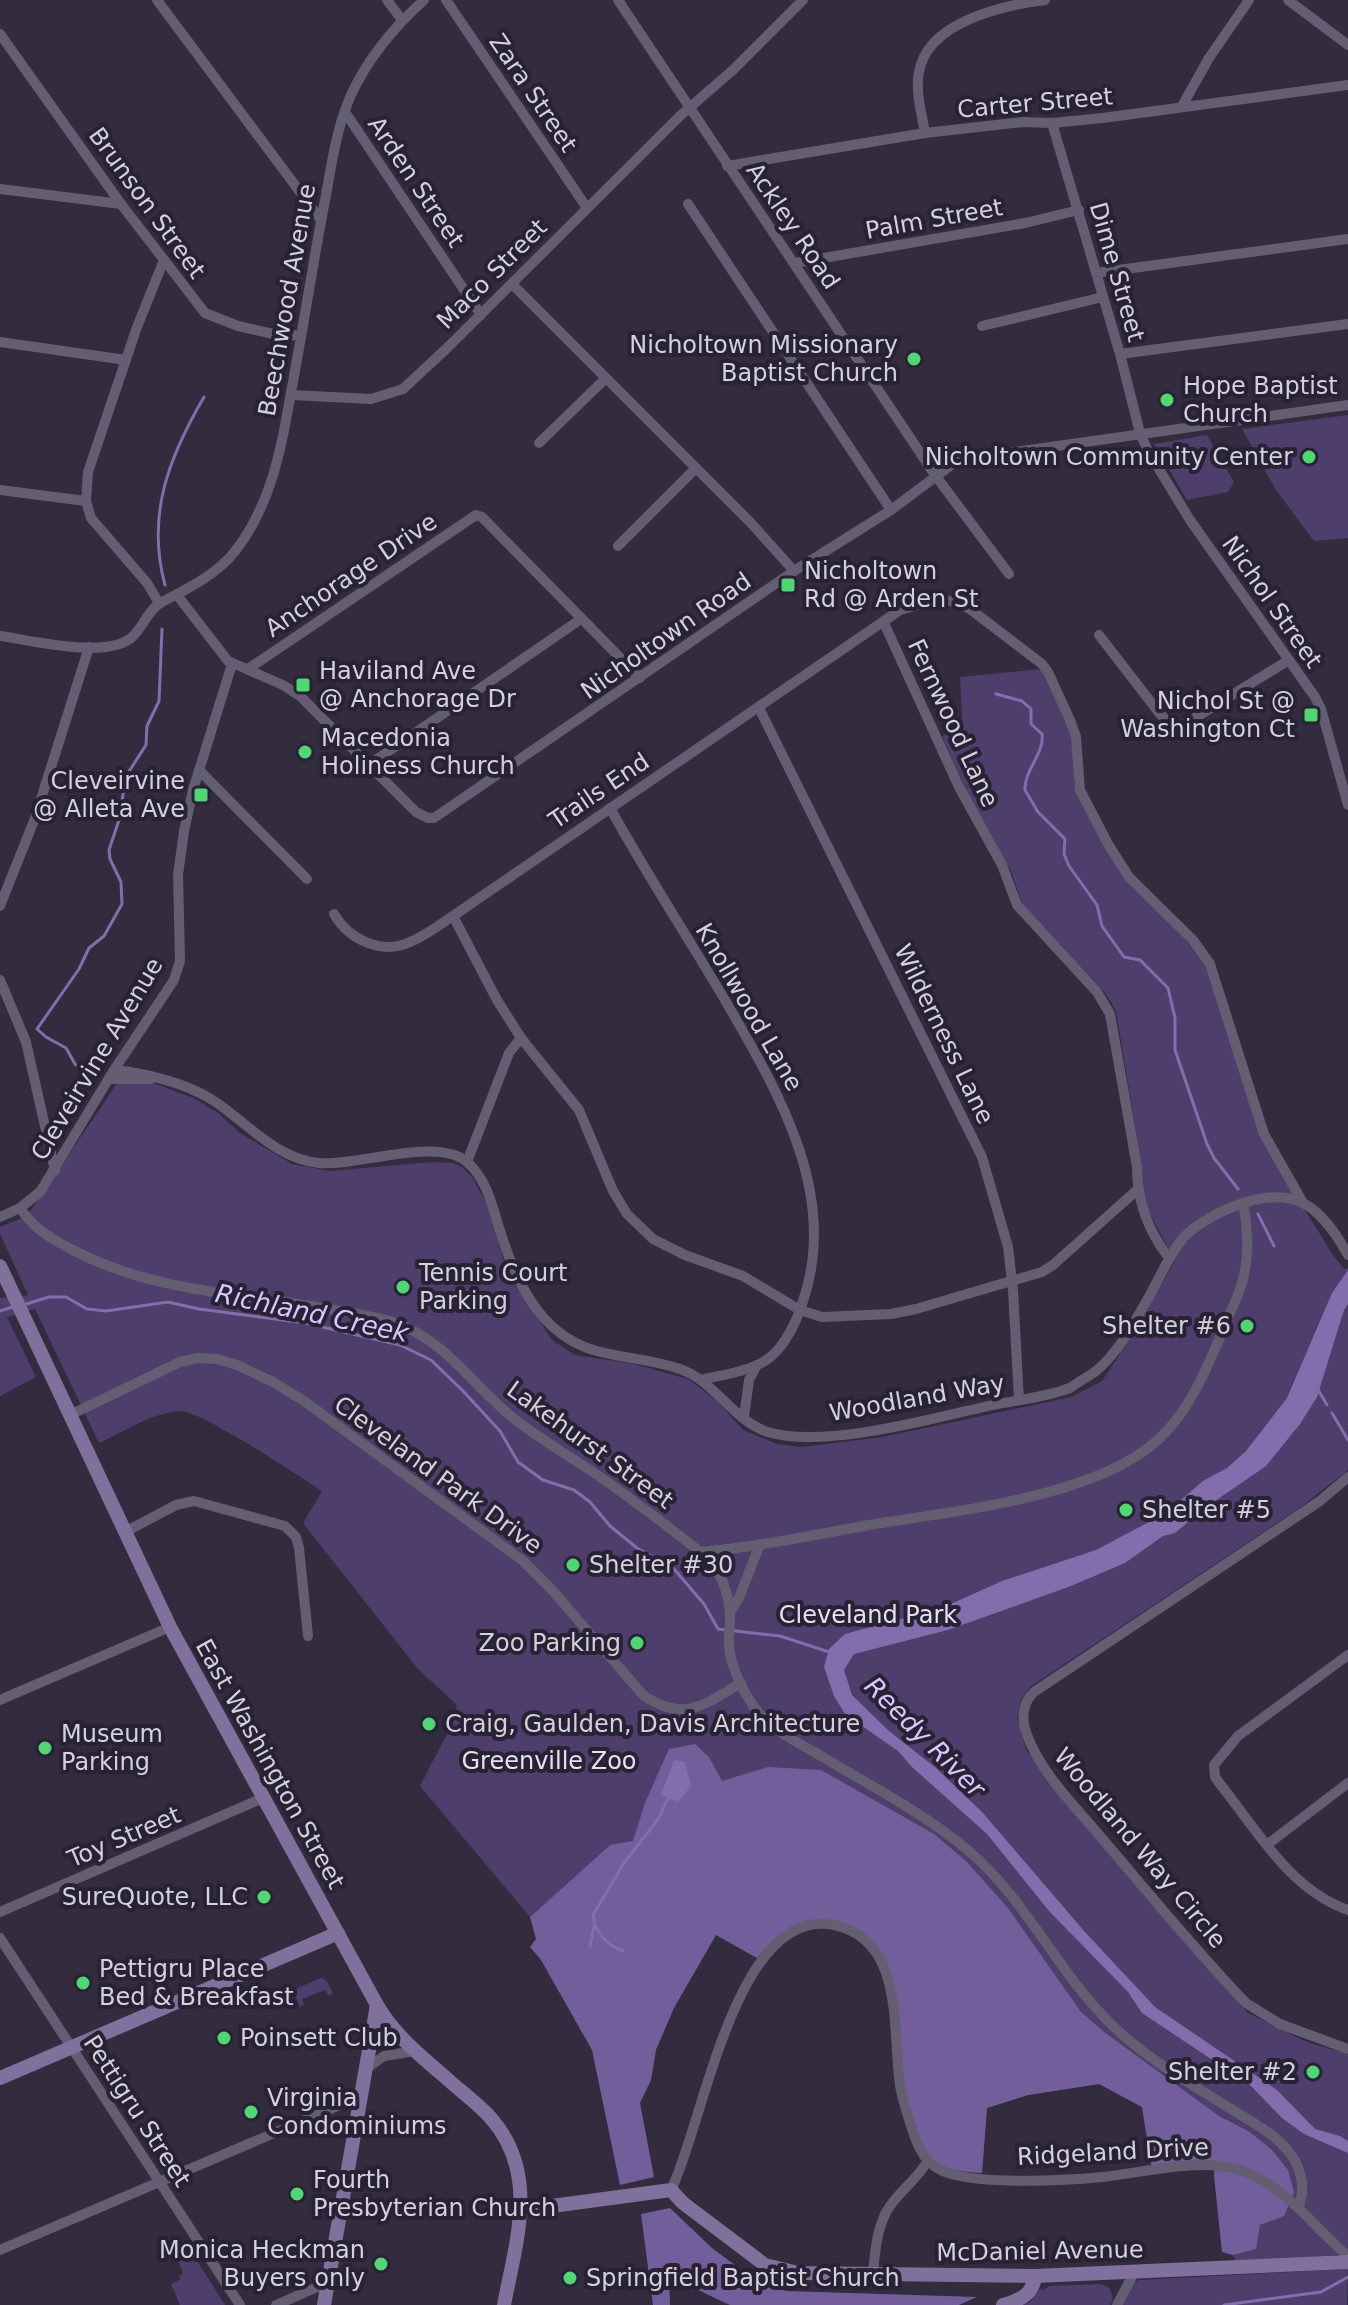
<svg xmlns="http://www.w3.org/2000/svg" width="1348" height="2305" viewBox="0 0 1348 2305" font-family="'DejaVu Sans',sans-serif">
<style>
.green{fill:#4e3e6b}
.forest{fill:#735e9c}
.water{fill:#836dad}
.lines{fill:none;stroke-linecap:round;stroke-linejoin:round}
.stream{stroke:#836dad;stroke-width:3}
.street{stroke:#645e72;stroke-width:10}
.secondary{stroke:#7f719b;stroke-width:14}
.poi-dot{fill:#51d674;stroke:#282334;stroke-width:3}
.labels{text-anchor:middle;stroke-width:8;stroke-linejoin:round;paint-order:stroke}
.street-label{font-size:24px;fill:#d4d1dd;stroke:#282334}
.poi-label{font-size:24px;fill:#d4d1dd;stroke:#282334;text-anchor:start}
.park-label{font-size:24px;fill:#e6e0f3;stroke:#282334}
.water-label{font-size:26px;font-style:italic;fill:#d8c7fe;stroke:#282334}
</style>
<rect width="100%" height="100%" fill="#322c3e"/>
<g class="green">
<polygon points="1348,415 1348,538 1314,541 1276,490 1242,429"/>
<polygon points="1207,435 1234,482 1228,492 1187,500 1154,444"/>
<path d="M1041,669L1059,699L1074,747V783L1082,802L1108,850L1205,962L1287,1181L1333,1255L1344,1269L1348,1268V1470L1301,1507L1030,1687L1021,1699L1017,1718L1026,1750L1117,1863L1248,2013L1307,2042L1348,2054V2254L1236,2263L1233,2255L1222,2252L1214,2175L1216,2161L1152,2169L1142,2107L1099,2084L1028,2095L987,2108L982,2173L969,2172C947,2124 926,2075 905,2026C895,2003 895,1978 884,1956C867,1923 826,1913 794,1926C779,1932 767,1946 757,1958L686,1918L610,1845L530,1917L420,1786L457,1715L456,1704L418,1669L303,1523L322,1491C299,1476 200,1410 180,1411C151,1413 125,1431 99,1443L35,1309L7,1317L36,1377L0,1396V1298L28,1295L0,1234V1227L27,1216L118,1082L148,1081L193,1098L217,1112L240,1133L292,1164L330,1171L431,1162L452,1163L462,1167L472,1177L487,1204L507,1271L552,1340L575,1355L634,1364L688,1379L716,1400L743,1430L777,1444L801,1447L883,1437L1071,1397L1102,1381L1130,1339L1175,1261L1148,1210L1142,1190L1137,1137L1116,1011L1106,994L1022,903L1011,871L973,805L942,737L962,719L960,677Z"/>
<polygon points="321,1978 326,1980 333,1993 329,1996 325,1990 302,1999 304,2004 300,2007 293,1990"/>
<polygon points="192,2253 225,2305 180,2305 171,2284 181,2279 179,2276 183,2274 178,2260"/>
<polygon points="1348,2269 1347,2305 1121,2305 1132,2285 1138,2280"/>
<polygon points="1101,2284 1110,2288 1113,2299 1110,2305 1023,2305 1030,2302 1040,2289 1043,2290 1050,2286"/>
</g>
<g class="forest">
<path d="M695,1744L709,1757L722,1781L768,1767L821,1770L934,1834L966,1861L1008,1908L1081,2012L1104,2032L1219,2116L1250,2132L1272,2150L1288,2170L1294,2192L1284,2216L1260,2225L1256,2249L1233,2255L1222,2252L1214,2175L1216,2161L1152,2169L1142,2107L1099,2084L1028,2095L987,2108L982,2173C966,2172 940,2170 929,2158C921,2149 918,2136 915,2125C912,2113 907,2101 905,2089C894,2028 913,1942 836,1921C803,1913 777,1935 757,1958L716,1935L674,2008L656,2050L651,2080L640,2103L654,2177L620,2185L592,2050L541,1960L530,1947L536,1939L530,1917L610,1845L633,1841L645,1803L669,1749Z"/>
<path d="M670,2208L712,2248L747,2274L786,2291L977,2297L959,2305H730C709,2296 691,2285 669,2278L670,2305H653L641,2214Z"/>
</g>
<g class="water">
<polygon points="1348,1270 1348,1304 1344,1310 1317,1397 1300,1424 1266,1466 1205,1508 1175,1533 1163,1536 1125,1563 1071,1586 948,1630 854,1654 844,1670 852,1695 889,1731 936,1768 983,1813 1084,1931 1155,2007 1277,2090 1315,2129 1340,2136 1348,2141 1348,2153 1304,2134 1282,2118 1250,2085 1142,2013 1128,1992 1049,1911 987,1834 912,1767 898,1751 845,1714 834,1696 824,1667 829,1649 845,1634 942,1608 1002,1581 1096,1550 1166,1513 1203,1481 1227,1468 1246,1451 1287,1398 1332,1293"/>
<polygon points="674,1760 685,1762 691,1786 678,1802 661,1795"/>
</g>
<g class="lines">
<g class="stream">
<path d="M165,585C146,515 169,457 204,397"/>
<path d="M996,694L1022,701L1031,709V724L1042,734C1045,753 1024,770 1025,790L1038,812L1065,839L1064,854L1069,866L1097,905L1102,926L1124,957L1140,960L1168,988L1175,1018V1050L1207,1144L1214,1158L1238,1189"/>
<polyline points="93,1082 75,1064 66,1048 46,1037 37,1029 79,969 89,948 104,936 122,904 121,882 110,859 109,850 119,820 126,776 146,745 147,726 159,701 162,629"/>
<polyline points="1258,1214 1274,1246"/>
<polyline points="23,1305 49,1297 66,1297 87,1309 106,1311 168,1302 199,1309 305,1323 400,1345 431,1360 463,1391 500,1431 518,1462 543,1480 574,1490 590,1502 610,1526 637,1548 674,1569 704,1604 718,1629 780,1636 829,1652"/>
<polyline points="0,1311 16,1306"/>
<polyline points="1317,1388 1327,1405"/>
<polyline points="1332,1413 1348,1440"/>
<polyline points="590,1946 594,1927"/>
<path d="M623,1951C607,1945 595,1933 593,1915L624,1863L659,1818L668,1798"/>
<polyline points="1224,2305 1321,2292 1348,2277"/>
</g>
<g class="street">
<polyline points="157,0 321,220"/>
<polyline points="387,0 402,20"/>
<polyline points="446,0 587,208"/>
<polyline points="618,0 935,475 1009,574"/>
<polyline points="1288,0 1348,45"/>
<polyline points="0,34 121,204 205,313 238,326 282,336 301,335"/>
<polyline points="1182,106 1209,58 1249,0"/>
<polyline points="345,112 481,315"/>
<polyline points="1052,123 1120,354 1140,433 1148,451 1190,520 1315,697 1321,709 1348,805"/>
<path d="M925,133C922,114 915,92 919,72C927,22 1004,5 1045,0"/>
<polyline points="727,166 925,133 1023,122 1052,123 1103,118 1348,85"/>
<polyline points="0,189 121,204"/>
<polyline points="688,204 891,510"/>
<polyline points="795,263 1025,223 1079,210"/>
<polyline points="1096,273 1348,239"/>
<polyline points="512,284 750,522 794,571"/>
<polyline points="982,326 1103,297"/>
<polyline points="0,342 126,360"/>
<polyline points="1120,354 1348,324"/>
<polyline points="291,395 371,399 403,389 446,349 681,115 733,70 803,0"/>
<polyline points="539,443 605,379"/>
<polyline points="0,490 86,501"/>
<polyline points="618,546 696,468"/>
<polyline points="177,595 228,661 283,685 300,696 416,812 428,818 434,818 794,571 891,510 958,460 1348,405"/>
<polyline points="159,603 147,583 91,518 86,501 88,472 137,327 164,260"/>
<path d="M884,623L959,787L1002,865L1017,905L1097,992L1110,1014L1137,1167C1137,1201 1148,1231 1169,1258"/>
<path d="M1099,635L1160,714C1169,723 1172,728 1185,724L1289,660"/>
<path d="M0,636C31,640 105,659 131,638C143,628 148,609 162,602C187,589 218,574 236,550C270,506 281,451 290,398C303,330 313,262 326,195C332,162 337,126 351,95C368,58 394,27 424,0"/>
<polyline points="248,669 476,515 482,517 640,678"/>
<polyline points="759,708 982,1157 1008,1247 1013,1290 1019,1400"/>
<polyline points="370,764 581,619"/>
<polyline points="199,770 307,879"/>
<path d="M610,808C646,873 687,936 725,1000C777,1090 840,1194 803,1301C797,1321 784,1349 765,1361C747,1372 721,1375 701,1380"/>
<polyline points="0,906 35,818 89,647"/>
<path d="M334,914C349,940 382,955 410,942C425,936 439,925 453,916L900,610L929,602L945,600L957,603L970,609L1042,664L1048,672L1070,720L1076,737L1080,790L1108,844L1129,877L1193,940L1210,964L1264,1134L1302,1201"/>
<polyline points="453,916 497,1000 521,1038 579,1110 613,1191 627,1214 653,1239 685,1255 743,1276 800,1310 822,1317 891,1314 916,1309 1042,1272 1053,1265 1137,1190"/>
<polyline points="0,980 26,1042 55,1171"/>
<path d="M114,1070C145,1073 185,1083 211,1099C246,1121 275,1159 319,1163C356,1167 437,1136 467,1162C489,1181 493,1211 502,1237C511,1265 524,1295 543,1317C583,1363 627,1351 680,1369C715,1381 733,1421 768,1432C823,1449 931,1419 988,1406C1015,1400 1044,1398 1070,1388C1078,1382 1088,1377 1096,1371C1120,1351 1137,1318 1152,1291C1162,1273 1170,1254 1183,1238C1197,1224 1217,1213 1235,1206C1293,1184 1319,1203 1348,1255"/>
<polyline points="109,1079 151,1079"/>
<polyline points="467,1162 509,1053 521,1038"/>
<path d="M20,1208C34,1229 50,1238 71,1249C149,1291 239,1294 324,1308C348,1313 373,1315 396,1323C448,1342 475,1389 517,1421C548,1445 582,1463 613,1486C642,1507 672,1529 700,1552C757,1547 813,1535 869,1525C953,1511 1095,1498 1159,1439C1198,1403 1216,1343 1238,1295C1250,1264 1249,1235 1243,1203"/>
<polyline points="0,1217 20,1208 40,1192 114,1070 174,980 180,961 178,875 184,831 193,790 232,664"/>
<path d="M70,1415L180,1362L198,1358L217,1359L237,1365L273,1382L304,1401L522,1560L552,1590L644,1696C685,1723 705,1704 741,1683"/>
<polyline points="744,1417 749,1380 757,1365"/>
<path d="M1348,1477L1320,1501L1034,1692C1023,1702 1021,1718 1026,1732C1039,1771 1074,1805 1100,1836C1148,1892 1195,1950 1246,2003L1280,2024L1348,2049"/>
<polyline points="125,1532 176,1505 194,1501 285,1526 296,1537 299,1548 308,1636"/>
<path d="M700,1552C721,1568 731,1596 730,1622C730,1630 728,1638 729,1646C731,1668 744,1694 758,1712C775,1733 805,1746 828,1760C876,1789 927,1815 970,1852C1027,1901 1058,1973 1112,2025C1148,2060 1194,2086 1236,2112C1255,2124 1275,2134 1289,2152C1302,2168 1306,2190 1298,2208"/>
<polyline points="730,1612 739,1598 760,1544"/>
<path d="M1348,1655L1238,1736L1214,1765L1215,1777L1220,1784C1257,1830 1290,1890 1348,1910"/>
<polyline points="0,1700 170,1627"/>
<polyline points="1268,1844 1348,1783"/>
<polyline points="0,1912 263,1798"/>
<polyline points="0,1938 240,2305"/>
<polyline points="366,2069 384,2056 415,2051"/>
<path d="M671,2190C703,2127 735,1904 834,1925C905,1939 892,2031 900,2085C902,2099 907,2112 911,2126C918,2149 926,2167 951,2174C987,2184 1063,2181 1102,2177C1153,2172 1215,2151 1262,2180C1295,2199 1319,2232 1348,2256"/>
<polyline points="0,2250 361,2096"/>
<path d="M873,2273C875,2252 877,2224 890,2206C901,2190 917,2179 927,2162"/>
<polyline points="276,2305 329,2282"/>
<polyline points="1117,2305 1134,2273"/>
</g>
<g class="secondary">
<path d="M0,1266L170,1627L377,2005C394,2034 419,2055 444,2076C459,2090 476,2102 490,2117C540,2173 516,2241 504,2305"/>
<polyline points="0,2078 338,1933"/>
<polyline points="522,2210 671,2190 683,2203 765,2265 798,2273 1035,2276 1348,2262"/>
<polyline points="324,2305 377,2005"/>
<path d="M1003,2305C1020,2300 1033,2295 1035,2276"/>
</g>
</g>
<g class="poi-dot">
<circle cx="914" cy="359" r="8"/>
<circle cx="1167" cy="400" r="8"/>
<circle cx="1309" cy="457" r="8"/>
<rect x="780" y="577" width="16" height="16" rx="4"/>
<rect x="295" y="677" width="16" height="16" rx="4"/>
<rect x="1303" y="707" width="16" height="16" rx="4"/>
<circle cx="305" cy="752" r="8"/>
<rect x="193" y="787" width="16" height="16" rx="4"/>
<circle cx="403" cy="1287" r="8"/>
<circle cx="1247" cy="1326" r="8"/>
<circle cx="1126" cy="1510" r="8"/>
<circle cx="573" cy="1565" r="8"/>
<circle cx="637" cy="1643" r="8"/>
<circle cx="429" cy="1724" r="8"/>
<circle cx="45" cy="1748" r="8"/>
<circle cx="264" cy="1897" r="8"/>
<circle cx="83" cy="1983" r="8"/>
<circle cx="224" cy="2038" r="8"/>
<circle cx="1313" cy="2072" r="8"/>
<circle cx="251" cy="2112" r="8"/>
<circle cx="297" cy="2194" r="8"/>
<circle cx="381" cy="2264" r="8"/>
<circle cx="570" cy="2278" r="8"/>
</g>
<g class="labels">
<g class="street-label">
<text transform="translate(533 93) rotate(56)" y="8">Zara Street</text>
<text transform="translate(1035 103) rotate(-5)" y="8">Carter Street</text>
<text transform="translate(416 182) rotate(56)" y="8">Arden Street</text>
<text transform="translate(147 203) rotate(54)" y="8">Brunson Street</text>
<text transform="translate(934 219) rotate(-10)" y="8">Palm Street</text>
<text transform="translate(793 226) rotate(56)" y="8">Ackley Road</text>
<text transform="translate(1117 272) rotate(74)" y="8">Dime Street</text>
<text transform="translate(492 274) rotate(-45)" y="8">Maco Street</text>
<text transform="translate(287 300) rotate(-80)" y="8">Beechwood Avenue</text>
<text transform="translate(351 575) rotate(-34)" y="8">Anchorage Drive</text>
<text transform="translate(1272 602) rotate(55)" y="8">Nichol Street</text>
<text transform="translate(666 636) rotate(-35)" y="8">Nicholtown Road</text>
<text transform="translate(953 723) rotate(65)" y="8">Fernwood Lane</text>
<text transform="translate(599 791) rotate(-34)" y="8">Trails End</text>
<text transform="translate(749 1007) rotate(60)" y="8">Knollwood Lane</text>
<text transform="translate(944 1034) rotate(64)" y="8">Wilderness Lane</text>
<text transform="translate(97 1059) rotate(-59)" y="8">Cleveirvine Avenue</text>
<text transform="translate(917 1398) rotate(-10)" y="8">Woodland Way</text>
<text transform="translate(590 1445) rotate(36)" y="8">Lakehurst Street</text>
<text transform="translate(438 1475) rotate(36)" y="8">Cleveland Park Drive</text>
<text transform="translate(270 1764) rotate(61)" y="8">East Washington Street</text>
<text transform="translate(124 1837) rotate(-23)" y="8">Toy Street</text>
<text transform="translate(1140 1848) rotate(50)" y="8">Woodland Way Circle</text>
<text transform="translate(137 2111) rotate(57)" y="8">Pettigru Street</text>
<text transform="translate(1113 2152) rotate(-3)" y="8">Ridgeland Drive</text>
<text transform="translate(1040 2251) rotate(-1)" y="8">McDaniel Avenue</text>
</g>
<g class="poi-label">
<text x="898" y="353" text-anchor="end">Nicholtown Missionary<tspan x="898" dy="28">Baptist Church</tspan></text>
<text x="1183" y="394">Hope Baptist<tspan x="1183" dy="28">Church</tspan></text>
<text x="1293" y="465" text-anchor="end">Nicholtown Community Center</text>
<text x="804" y="579">Nicholtown<tspan x="804" dy="28">Rd @ Arden St</tspan></text>
<text x="319" y="679">Haviland Ave<tspan x="319" dy="28">@ Anchorage Dr</tspan></text>
<text x="1295" y="709" text-anchor="end">Nichol St @<tspan x="1295" dy="28">Washington Ct</tspan></text>
<text x="321" y="746">Macedonia<tspan x="321" dy="28">Holiness Church</tspan></text>
<text x="185" y="789" text-anchor="end">Cleveirvine<tspan x="185" dy="28">@ Alleta Ave</tspan></text>
<text x="419" y="1281">Tennis Court<tspan x="419" dy="28">Parking</tspan></text>
<text x="1231" y="1334" text-anchor="end">Shelter #6</text>
<text x="1142" y="1518">Shelter #5</text>
<text x="589" y="1573">Shelter #30</text>
<text x="621" y="1651" text-anchor="end">Zoo Parking</text>
<text x="445" y="1732">Craig, Gaulden, Davis Architecture</text>
<text x="61" y="1742">Museum<tspan x="61" dy="28">Parking</tspan></text>
<text x="248" y="1905" text-anchor="end">SureQuote, LLC</text>
<text x="99" y="1977">Pettigru Place<tspan x="99" dy="28">Bed &amp; Breakfast</tspan></text>
<text x="240" y="2046">Poinsett Club</text>
<text x="1297" y="2080" text-anchor="end">Shelter #2</text>
<text x="267" y="2106">Virginia<tspan x="267" dy="28">Condominiums</tspan></text>
<text x="313" y="2188">Fourth<tspan x="313" dy="28">Presbyterian Church</tspan></text>
<text x="365" y="2258" text-anchor="end">Monica Heckman<tspan x="365" dy="28">Buyers only</tspan></text>
<text x="586" y="2286">Springfield Baptist Church</text>
</g>
<g class="park-label">
<text x="868" y="1623">Cleveland Park</text>
<text x="549" y="1769">Greenville Zoo</text>
</g>
<g class="water-label">
<text transform="translate(312 1313) rotate(12)" y="9">Richland Creek</text>
<text transform="translate(925 1737) rotate(45)" y="9">Reedy River</text>
</g>
</g>
</svg>
